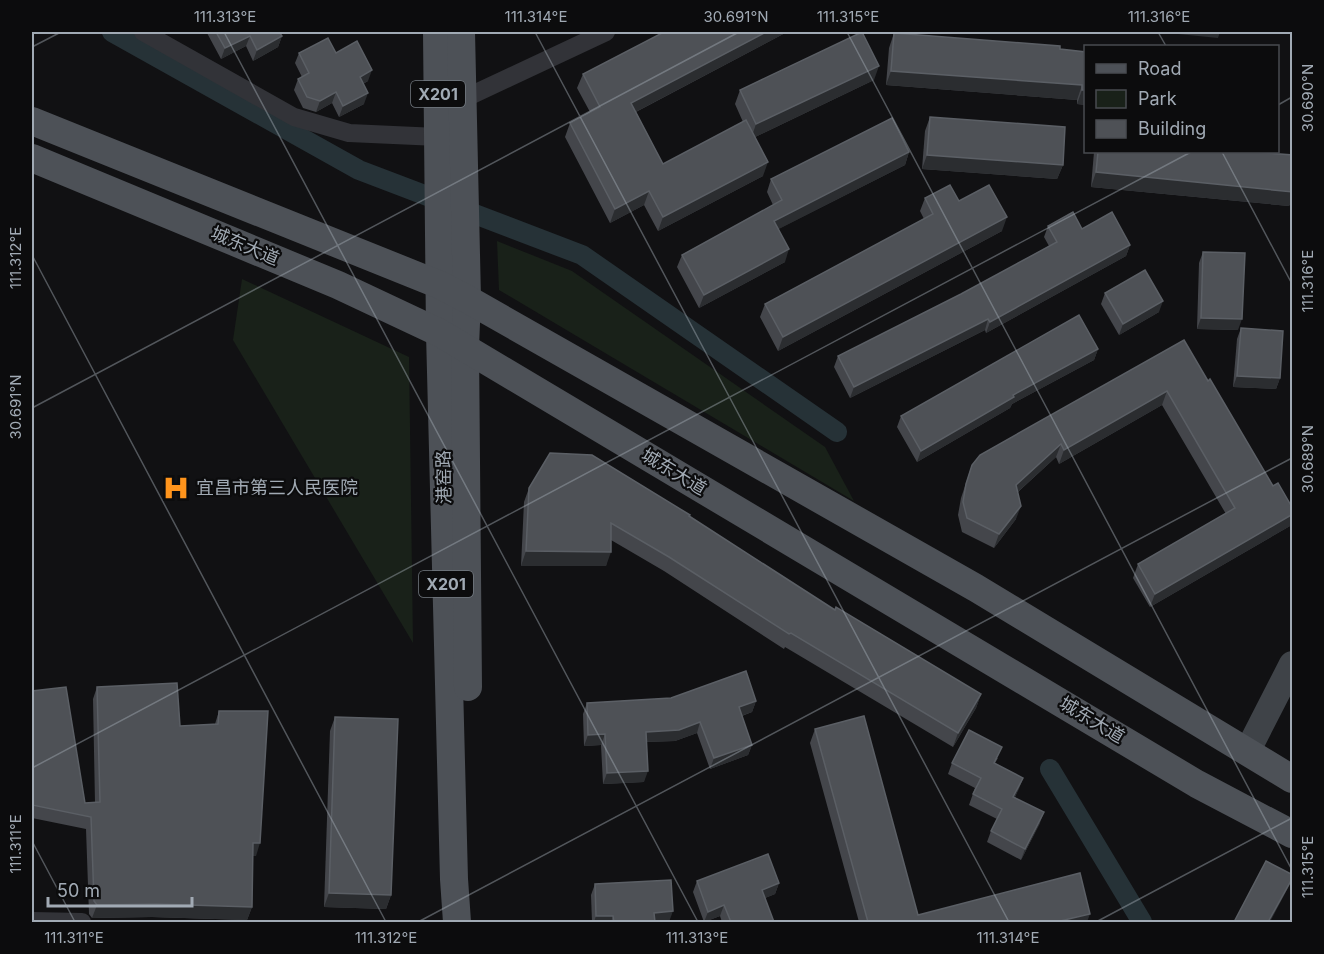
<svg xmlns="http://www.w3.org/2000/svg" width="1324" height="954" viewBox="0 0 1324 954" font-family="Inter,'Noto Sans SC',sans-serif">
<style>
.green{fill:#192119}
.lines{fill:none;stroke-linecap:round;stroke-linejoin:round}
.canal{stroke:#263237;stroke-width:20}
.street{stroke:#323338;stroke-width:18}
.secondary{stroke:#3f4348;stroke-width:26}
.primary{stroke:#4d5157;stroke-width:28}
.wall{fill:#44464b}
.shaded-wall{fill:#2b2d30}
.building{fill:#4e5156;stroke:#5b5f65;stroke-width:1.5}
.ticks{fill:none;stroke:#a1aab4;stroke-width:1.5;stroke-opacity:0.45}
.labels{text-anchor:middle;stroke-width:4.5;stroke-linejoin:round;paint-order:stroke}
.shield{fill:#0c0c0d;stroke:#747b82;stroke-width:1.5}
.shield-label{font-size:16px;font-weight:bold;fill:#a1aab4}
.street-label{font-size:18px;fill:#a1aab4;stroke:#0c0c0d}
.poi-label{font-size:18px;fill:#a1aab4;stroke:#0c0c0d;text-anchor:start}
.neatline{fill:none;stroke:#a1aab4;stroke-width:2}
.ticks-label{font-size:15px;text-anchor:middle;fill:#a1aab4}
</style>
<rect width="100%" height="100%" fill="#111113"/>
<g class="green">
<polygon points="497,241 572,271 825,447 854,501 499,290"/>
<polygon points="242,279 409,357 413,643 233,340"/>
</g>
<g class="lines">
<g class="canal">
<polyline points="112,32 359,170 582,255 837,432"/>
<polyline points="1050,769 1142,922"/>
</g>
<g class="street">
<polyline points="143,32 294,117 349,133 438,137"/>
<polyline points="461,100 606,32"/>
<polyline points="32,921 82,922"/>
</g>
<polyline class="secondary" points="1247,752 1292,664"/>
<g class="primary">
<polyline points="437,32 440,333 454,879 457,922"/>
<polyline points="461,32 467,299 465,347 468,687"/>
<polyline points="32,121 440,285 467,299 976,588 1292,779"/>
<polyline points="32,158 338,285 440,333 1197,784 1292,834"/>
</g>
</g>
<g class="wall">
<polygon points="208,32 279,32 282,36 278,47 253,61 246,46 221,59 207,33"/>
<polygon points="787,32 636,112 663,164 743,122 735,104 740,90 874,80 755,137 763,176 658,231 644,205 610,223 565,137 570,123 590,112 577,88 583,74"/>
<polygon points="894,33 1086,52 1086,105 1077,104 1077,100 886,85 889,48"/>
<polygon points="299,53 336,53 368,81 363,84 364,104 339,117 332,103 316,112 303,108 294,90 298,79 302,77 295,63"/>
<polygon points="930,117 1063,165 1057,179 922,169 925,131"/>
<polygon points="909,152 905,165 778,229 785,262 699,308 677,267 682,255 773,205 767,192 771,179"/>
<polygon points="1094,152 1254,152 1293,155 1293,198 1289,206 1091,187"/>
<polygon points="925,198 959,201 1002,231 778,351 760,317 765,304 924,219 920,211"/>
<polygon points="1048,226 1082,229 1130,245 1126,256 986,333 985,330 850,398 834,367 838,356 961,294 1049,246 1044,237"/>
<polygon points="1203,252 1238,330 1197,329 1199,263"/>
<polygon points="1105,293 1159,312 1119,335 1101,304"/>
<polygon points="1241,328 1280,378 1276,389 1233,387 1237,339"/>
<polygon points="1184,340 1208,381 1273,486 1293,509 1293,518 1290,526 1150,607 1133,578 1138,564 1226,514 1162,405 1059,464 1056,457 1018,492 1016,519 994,548 962,532 958,515 961,498 972,465"/>
<polygon points="1098,349 1094,360 1012,404 1010,408 917,462 897,427 901,416"/>
<polygon points="529,488 690,517 835,610 981,694 976,708 953,747 785,647 784,649 664,571 611,540 606,566 521,566 524,502"/>
<polygon points="97,687 180,726 215,724 219,711 256,856 252,856 252,907 247,920 152,917 92,918 89,914 86,829 32,818 32,691 85,803 95,803 93,699"/>
<polygon points="756,701 752,712 742,716 752,745 748,755 710,769 697,733 675,741 646,742 644,782 603,784 601,745 584,746 583,714 587,703"/>
<polygon points="335,717 391,895 386,909 324,907 330,731"/>
<polygon points="815,729 918,915 1087,922 859,922 810,743"/>
<polygon points="998,758 995,763 1023,778 1015,797 1040,823 1021,860 987,842 991,831 997,819 969,805 975,788 948,774 952,763"/>
<polygon points="697,881 779,883 775,894 765,898 774,922 722,922 720,916 704,922 693,892"/>
<polygon points="595,884 669,922 592,922 591,895"/>
</g>
<g class="shaded-wall">
<polygon points="766,32 787,32 626,117 631,103"/>
<polygon points="1158,32 1220,32 1218,38"/>
<polygon points="250,36 246,46 221,59 225,48"/>
<polygon points="282,36 278,47 253,61 257,50"/>
<polygon points="879,66 874,80 751,139 756,124"/>
<polygon points="372,70 368,81 356,87 360,77"/>
<polygon points="891,71 1082,85 1077,100 886,85"/>
<polygon points="1082,90 1086,90 1086,105 1077,104"/>
<polygon points="336,92 332,103 316,112 320,101"/>
<polygon points="368,93 364,104 339,117 343,106"/>
<polygon points="909,152 905,165 769,234 774,221"/>
<polygon points="927,155 1063,165 1057,179 922,169"/>
<polygon points="768,162 763,176 658,231 663,217"/>
<polygon points="1096,172 1293,192 1293,198 1289,206 1091,187"/>
<polygon points="649,191 644,205 610,223 615,209"/>
<polygon points="1007,217 1002,231 778,351 783,337"/>
<polygon points="1130,245 1126,256 986,333 990,322"/>
<polygon points="789,249 785,262 699,308 704,295"/>
<polygon points="1163,301 1159,312 1119,335 1123,324"/>
<polygon points="1201,318 1242,319 1238,330 1197,329"/>
<polygon points="988,319 985,330 850,398 854,387"/>
<polygon points="1098,349 1094,360 1012,404 1010,408 917,462 921,451 1013,395"/>
<polygon points="1237,376 1280,378 1276,389 1233,387"/>
<polygon points="1167,391 1162,405 1059,464 1064,450"/>
<polygon points="1061,444 1056,457 1011,498 1016,485"/>
<polygon points="1021,506 1016,519 994,548 999,534"/>
<polygon points="1293,514 1293,518 1290,526 1150,607 1155,594"/>
<polygon points="526,551 611,552 606,566 521,566"/>
<polygon points="981,694 976,708 953,747 958,733"/>
<polygon points="756,701 752,712 735,718 739,707"/>
<polygon points="700,722 697,733 675,741 642,742 646,732"/>
<polygon points="605,734 601,745 584,746 588,735"/>
<polygon points="752,745 748,755 710,769 714,758"/>
<polygon points="648,771 644,782 603,784 607,773"/>
<polygon points="1023,778 1019,789 1009,808 1013,797"/>
<polygon points="1044,812 1040,823 1021,860 1025,849"/>
<polygon points="253,843 260,843 256,856 248,856"/>
<polygon points="1293,877 1289,886 1270,922 1268,922"/>
<polygon points="779,883 775,894 758,901 762,890"/>
<polygon points="329,893 391,895 386,909 324,907"/>
<polygon points="156,904 252,907 247,920 152,917 92,918 97,905"/>
<polygon points="724,905 720,916 704,922 708,912"/>
<polygon points="673,911 669,922 650,922 654,913"/>
<polygon points="1090,914 1087,922 1056,922"/>
<polygon points="596,916 613,916 611,922 594,922"/>
</g>
<g class="building">
<polygon points="216,32 279,32 282,36 257,50 250,36 225,48"/>
<polygon points="664,32 766,32 631,103 663,164 746,120 768,162 663,217 649,191 615,209 570,123 600,107 583,74"/>
<polygon points="862,32 879,66 756,124 740,90"/>
<polygon points="894,33 1060,46 1060,49 1086,52 1086,90 1082,90 1082,85 891,71"/>
<polygon points="328,38 336,53 357,41 372,70 360,77 368,93 343,106 336,92 320,101 307,97 298,79 309,73 299,53"/>
<polygon points="930,117 1065,127 1063,165 927,155"/>
<polygon points="892,118 909,152 774,221 789,249 704,295 682,255 782,200 771,179"/>
<polygon points="1098,152 1254,152 1293,155 1293,192 1096,172"/>
<polygon points="950,185 959,201 989,185 1007,217 783,337 765,304 933,214 925,198"/>
<polygon points="1073,212 1082,229 1112,212 1130,245 990,322 988,319 854,387 838,356 961,294 1057,242 1048,226"/>
<polygon points="1203,252 1245,253 1242,319 1201,318"/>
<polygon points="1145,270 1163,301 1123,324 1105,293"/>
<polygon points="1079,315 1098,349 1013,395 1014,397 921,451 901,416"/>
<polygon points="1241,328 1283,331 1280,378 1237,376"/>
<polygon points="1184,340 1208,381 1210,379 1273,486 1278,483 1293,509 1293,514 1155,594 1138,564 1235,508 1167,391 1064,450 1061,444 1016,485 1021,506 999,534 967,518 963,502 966,484 972,465 980,455"/>
<polygon points="550,453 592,455 690,515 689,516 835,610 836,607 981,694 958,733 791,633 789,634 669,557 611,523 611,552 526,551 529,488"/>
<polygon points="746,671 756,701 739,707 752,745 714,758 700,722 679,730 646,732 648,771 607,773 605,734 588,735 587,703 671,698"/>
<polygon points="177,683 180,726 218,724 219,711 268,711 260,843 253,843 252,907 156,904 97,905 94,901 91,817 32,805 32,691 66,687 85,803 100,802 97,687"/>
<polygon points="864,716 918,915 1080,873 1090,914 1056,922 868,922 815,729"/>
<polygon points="335,717 398,719 391,895 329,893"/>
<polygon points="969,730 1002,747 994,763 1023,778 1013,797 1044,812 1025,849 991,831 1002,809 973,794 981,778 952,763"/>
<polygon points="768,854 779,883 762,890 774,922 731,922 724,905 708,912 697,881"/>
<polygon points="1266,861 1293,875 1293,877 1268,922 1234,922"/>
<polygon points="671,880 673,911 654,913 655,922 614,922 613,916 596,916 595,884"/>
</g>
<path class="ticks" d="M224,32L698,922M535,32L1009,922M847,32L1292,870M1158,32L1166,46M32,47L61,32M1278,105L1292,97M1222,152L1292,284M32,255L386,922M32,408L739,32M32,768L1191,152M32,841L75,922M418,922L1292,458M1096,922L1292,818"/>
<defs>
<g id="hospital-bare" transform="scale(2.07)"><path d="M-5-5h3v3.5h4V-5h3V5h-3V1.5h-4V5h-3Z" fill="#ff941c" stroke="#0c0c0d" stroke-width="2.5" paint-order="stroke"/></g>
</defs>
<g fill-rule="evenodd">
<use href="#hospital-bare" x="176" y="488"/>
</g>
<g class="labels">
<g class="shield">
<rect x="411" y="81" width="54" height="26" rx="4.5"/>
<rect x="419" y="571" width="54" height="26" rx="4.5"/>
</g>
<g class="shield-label">
<text x="438" y="100">X201</text>
<text x="446" y="590">X201</text>
</g>
<g class="street-label">
<text transform="translate(245 246) rotate(23)" y="6">城东大道</text>
<text transform="translate(674 472) rotate(31)" y="6">城东大道</text>
<text transform="translate(444 477) rotate(-91)" y="6">港窑路</text>
<text transform="translate(1092 720) rotate(31)" y="6">城东大道</text>
</g>
<g class="poi-label">
<text x="196" y="494">宜昌市第三人民医院</text>
</g>
</g>
<rect width="1324" height="954" fill="none" stroke="#0c0c0d" stroke-width="66"/>
<rect x="1084" y="45" width="195" height="108" fill="#0c0c0d" stroke="#484b50" stroke-width="1.5"/>
<rect x="1096" y="64" width="30" height="9" fill="#4d5157" stroke="#484b50" stroke-width="1.5"/>
<text x="1138" y="75" font-size="18" fill="#a1aab4">Road</text>
<rect x="1096" y="90" width="30" height="18" fill="#192119" stroke="#484b50" stroke-width="1.5"/>
<text x="1138" y="105" font-size="18" fill="#a1aab4">Park</text>
<rect x="1096" y="120" width="30" height="18" fill="#4e5156" stroke="#484b50" stroke-width="1.5"/>
<text x="1138" y="135" font-size="18" fill="#a1aab4">Building</text>
<path d="M48 897v9h144v-9" fill="none" stroke="#a1aab4" stroke-width="3"/>
<text x="57" y="897" font-size="18" fill="#a1aab4" stroke="#0c0c0d" stroke-width="4.5" paint-order="stroke">50 m</text>
<rect x="33" y="33" width="1258" height="888" class="neatline"/>
<g class="ticks-label">
<text x="225" y="22">111.313°E</text>
<text x="536" y="22">111.314°E</text>
<text x="736" y="22">30.691°N</text>
<text x="848" y="22">111.315°E</text>
<text x="1159" y="22">111.316°E</text>
<text transform="translate(1308 98) rotate(-90)" y="5">30.690°N</text>
<text transform="translate(16 258) rotate(-90)" y="5">111.312°E</text>
<text transform="translate(1308 281) rotate(-90)" y="5">111.316°E</text>
<text transform="translate(16 407) rotate(-90)" y="5">30.691°N</text>
<text transform="translate(1308 459) rotate(-90)" y="5">30.689°N</text>
<text transform="translate(16 844) rotate(-90)" y="5">111.311°E</text>
<text transform="translate(1308 867) rotate(-90)" y="5">111.315°E</text>
<text x="74" y="943">111.311°E</text>
<text x="386" y="943">111.312°E</text>
<text x="697" y="943">111.313°E</text>
<text x="1008" y="943">111.314°E</text>
</g>
</svg>
